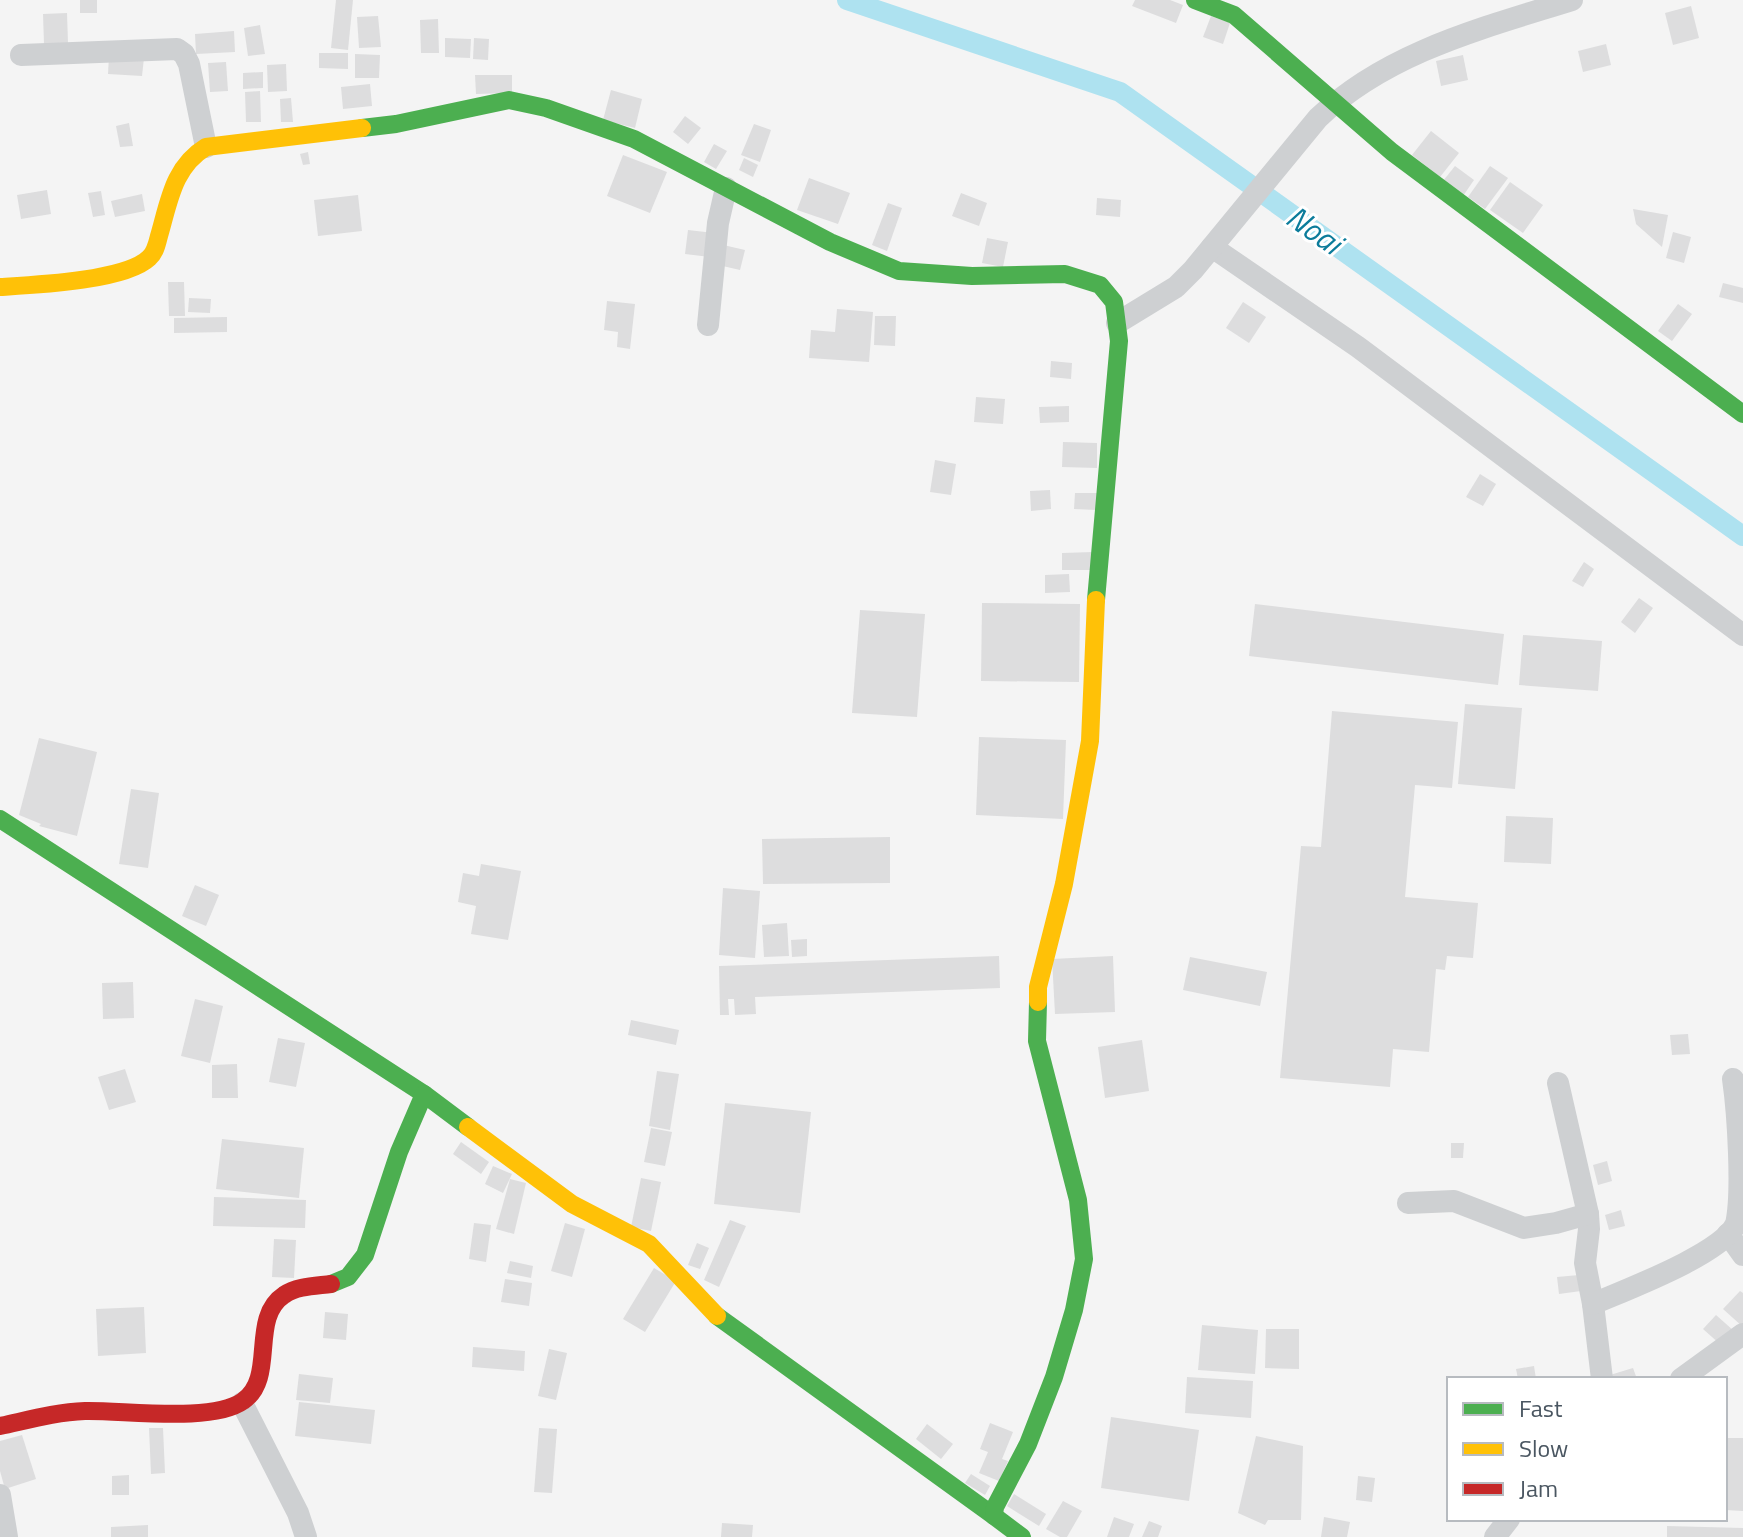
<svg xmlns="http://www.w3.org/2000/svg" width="1743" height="1537" viewBox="0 0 1743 1537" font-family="'Titillium Web',sans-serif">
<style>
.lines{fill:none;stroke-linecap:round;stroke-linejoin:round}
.canal{stroke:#aee2f0;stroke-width:20}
.building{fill:#ddddde}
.street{stroke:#ced0d2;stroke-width:22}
.fast{stroke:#4caf50;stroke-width:18}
.slow{stroke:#ffc107;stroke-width:18}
.jam{stroke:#c62828;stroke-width:18}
.labels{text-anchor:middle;stroke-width:6;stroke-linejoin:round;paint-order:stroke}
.water-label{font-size:32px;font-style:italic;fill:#0c7c9b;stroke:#fff}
</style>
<rect width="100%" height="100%" fill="#f4f4f4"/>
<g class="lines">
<polyline class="canal" points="847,0 1120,92 1743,536"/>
</g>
<g class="building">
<rect x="80" y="0" width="17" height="13"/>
<polygon points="336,0 353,0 348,50 331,48"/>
<polygon points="1135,0 1170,0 1183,5 1176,23 1132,6"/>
<polygon points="1691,6 1699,38 1673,45 1665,13"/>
<polygon points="67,13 68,43 44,44 43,14"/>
<polygon points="378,16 381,47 359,48 357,17"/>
<polygon points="1211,16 1230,23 1223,44 1203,37"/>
<polygon points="438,19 439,53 421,53 420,20"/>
<polygon points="260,25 265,54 248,56 244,28"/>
<polygon points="234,31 235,52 196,54 195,34"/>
<polygon points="445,38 471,39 470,58 445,57"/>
<polygon points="474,38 489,39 488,60 473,59"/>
<polygon points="1606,44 1611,65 1583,72 1578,51"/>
<polygon points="319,53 348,53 348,69 319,68"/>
<polygon points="355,54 380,55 379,78 355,78"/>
<polygon points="1463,55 1468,80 1441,86 1436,61"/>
<polygon points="109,56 144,58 142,76 108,74"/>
<polygon points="226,62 228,91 210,92 208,63"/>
<polygon points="286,64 287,91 268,92 267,65"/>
<polygon points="263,72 263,88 243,89 243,73"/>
<polygon points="475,75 512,75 512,93 476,94"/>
<polygon points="370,84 372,106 343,109 341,87"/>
<polygon points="611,90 642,99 635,128 603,120"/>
<polygon points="260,91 261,122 246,122 245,92"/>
<polygon points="291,98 293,122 281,122 280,99"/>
<polygon points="685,116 701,128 688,144 673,132"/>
<polygon points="129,123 133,146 120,147 116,126"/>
<polygon points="754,124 771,130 760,162 741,155"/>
<polygon points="1431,131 1459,153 1440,177 1412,155"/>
<polygon points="714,144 727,151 716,169 704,162"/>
<polygon points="308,152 310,164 303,165 300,154"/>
<polygon points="623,155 667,172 650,213 607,196"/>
<polygon points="744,158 758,165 753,177 739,170"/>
<polygon points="1455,166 1474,180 1463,196 1443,181"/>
<polygon points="1490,166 1508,178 1485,209 1468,197"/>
<polygon points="809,178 850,193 838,224 797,210"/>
<polygon points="1510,182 1543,205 1523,233 1490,210"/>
<polygon points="47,190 51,214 21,219 17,195"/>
<polygon points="101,191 105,215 93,217 88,193"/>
<polygon points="961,193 987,203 979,226 952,216"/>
<polygon points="142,194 145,211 115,217 111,201"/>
<polygon points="358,195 362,231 318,236 314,200"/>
<polygon points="1097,198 1121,200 1120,217 1096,215"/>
<polygon points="888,203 902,208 887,251 872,245"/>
<polygon points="1633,209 1668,215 1662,247 1636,224"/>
<polygon points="688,230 714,233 710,257 685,254"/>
<polygon points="1673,232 1691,237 1684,263 1666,258"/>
<polygon points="987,238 1008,242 1003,267 982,263"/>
<polygon points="719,244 745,250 740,270 714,264"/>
<polygon points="168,282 184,282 185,316 169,316"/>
<polygon points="1723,283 1743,288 1743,303 1719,297"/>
<polygon points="189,298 211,299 210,313 188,312"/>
<polygon points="607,301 635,304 630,349 617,347 618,332 604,330"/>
<polygon points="1243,302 1266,317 1249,343 1226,328"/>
<polygon points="1678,304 1692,314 1672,341 1658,331"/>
<polygon points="837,309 873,312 869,362 809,358 811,330 835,332"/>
<polygon points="875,316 896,316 895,346 874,345"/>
<polygon points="227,317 227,332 174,333 174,318"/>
<polygon points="1051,361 1072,363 1071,379 1050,377"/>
<polygon points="976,397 1005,399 1003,424 974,422"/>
<polygon points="1069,406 1069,422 1040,423 1039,407"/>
<polygon points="1063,442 1097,443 1097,468 1062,467"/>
<polygon points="935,460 956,464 951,495 930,492"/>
<polygon points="1480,474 1496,484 1483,506 1466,497"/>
<polygon points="1050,490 1051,509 1031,511 1030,491"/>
<polygon points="1075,493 1097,493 1096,510 1074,509"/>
<polygon points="1093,552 1093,570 1062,570 1062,553"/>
<polygon points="1584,562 1594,569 1583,587 1572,581"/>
<polygon points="1069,574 1070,592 1045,593 1045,575"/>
<polygon points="1639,598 1653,608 1635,633 1621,622"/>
<polygon points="982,603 1080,604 1079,682 981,681"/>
<polygon points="1255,604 1504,634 1498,685 1249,656"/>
<polygon points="860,610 925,614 917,717 852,713"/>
<polygon points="1523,635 1602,641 1598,691 1519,685"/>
<polygon points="1465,704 1522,708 1515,789 1458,784"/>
<polygon points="1332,711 1458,722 1452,788 1415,785 1405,897 1478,903 1473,958 1447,956 1445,970 1436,969 1429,1052 1393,1049 1390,1087 1280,1078 1301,846 1321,847"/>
<polygon points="979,737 1066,740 1063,819 976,815"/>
<polygon points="39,738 97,752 77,836 39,826 41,824 19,815"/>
<polygon points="131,789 159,793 148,868 119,864"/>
<polygon points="1506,816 1553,818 1551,864 1504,862"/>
<polygon points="890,837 890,883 763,884 762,839"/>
<polygon points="481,864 521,871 508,940 471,934 476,906 458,902 463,873 479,876"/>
<polygon points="195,885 219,895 206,926 182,916"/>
<polygon points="723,888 760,891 755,958 719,955"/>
<polygon points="787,923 789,956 764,957 762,925"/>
<polygon points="807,939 807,956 792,957 791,940"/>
<polygon points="999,956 1000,988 755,997 756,1014 735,1015 734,999 728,999 729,1015 720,1015 719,966"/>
<polygon points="1113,956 1115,1012 1055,1014 1052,959"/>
<polygon points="1190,957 1267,972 1260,1006 1183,990"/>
<polygon points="133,982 134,1018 103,1019 102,983"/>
<polygon points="195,999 223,1006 210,1063 181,1056"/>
<polygon points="631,1020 679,1030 676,1045 628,1035"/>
<polygon points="1688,1034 1690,1054 1672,1055 1670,1035"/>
<polygon points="278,1038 305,1043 296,1087 269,1082"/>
<polygon points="1142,1040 1149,1091 1105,1098 1098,1047"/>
<polygon points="237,1064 238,1098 212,1098 212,1065"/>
<polygon points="125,1069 136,1102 109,1110 98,1077"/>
<polygon points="657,1071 679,1074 670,1130 649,1126"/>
<polygon points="725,1103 811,1112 800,1213 714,1204"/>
<polygon points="651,1128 672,1132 665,1166 644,1162"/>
<polygon points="222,1139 304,1148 299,1198 216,1189"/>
<polygon points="461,1142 489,1162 481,1174 453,1154"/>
<polygon points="1451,1143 1464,1143 1463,1158 1451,1158"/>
<polygon points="1607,1161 1612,1181 1598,1185 1593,1165"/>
<polygon points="493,1166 512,1174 503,1193 485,1184"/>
<polygon points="641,1178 661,1182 651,1231 631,1227"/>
<polygon points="510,1179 526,1183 514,1234 496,1229"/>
<polygon points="214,1197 306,1200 305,1228 213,1226"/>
<polygon points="1621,1210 1625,1226 1609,1230 1605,1215"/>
<polygon points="730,1220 746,1226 719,1287 704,1280"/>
<polygon points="474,1223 491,1225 486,1262 469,1259"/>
<polygon points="565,1223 585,1229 572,1277 551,1271"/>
<polygon points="274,1239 296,1240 294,1278 272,1277"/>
<polygon points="697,1243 709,1248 700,1269 688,1265"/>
<polygon points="510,1261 533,1266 531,1278 507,1273"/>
<polygon points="654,1268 676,1281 645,1332 623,1319"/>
<polygon points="1579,1275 1581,1291 1559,1294 1557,1277"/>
<polygon points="505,1279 532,1283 529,1306 501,1302"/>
<polygon points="1740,1291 1743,1293 1743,1327 1723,1309"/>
<polygon points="144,1307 146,1353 98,1356 96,1309"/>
<polygon points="325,1312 348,1314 346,1340 323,1338"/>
<polygon points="1716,1315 1734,1331 1721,1345 1703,1329"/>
<polygon points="1202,1325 1258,1330 1255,1374 1198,1370"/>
<polygon points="1266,1329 1299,1329 1299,1369 1265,1368"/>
<polygon points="473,1347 525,1351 524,1371 472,1367"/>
<polygon points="549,1349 567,1353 556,1400 538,1396"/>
<polygon points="1534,1366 1536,1379 1518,1379 1516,1369"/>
<polygon points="1633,1368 1637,1379 1611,1379 1610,1375"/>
<polygon points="299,1374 333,1378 330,1403 296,1400"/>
<polygon points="1187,1377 1253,1381 1251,1418 1185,1413"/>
<polygon points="299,1402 375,1410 371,1444 295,1436"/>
<polygon points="1111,1417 1199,1430 1189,1501 1101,1488"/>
<polygon points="990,1423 1013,1432 1002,1459 1008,1461 999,1481 979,1473 988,1452 980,1449"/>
<polygon points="927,1424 953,1444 941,1459 916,1439"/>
<polygon points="149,1428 163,1428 165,1473 151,1474"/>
<polygon points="539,1428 557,1429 552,1493 534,1492"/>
<polygon points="22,1435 36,1479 5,1489 0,1471 0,1441"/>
<polygon points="1256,1436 1303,1446 1301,1520 1268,1520 1265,1525 1238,1513"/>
<polygon points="1725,1438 1743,1438 1743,1511 1725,1510"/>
<polygon points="971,1474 990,1486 985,1495 965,1483"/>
<polygon points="129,1475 129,1495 112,1495 112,1476"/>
<polygon points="1358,1476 1375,1478 1372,1502 1356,1500"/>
<polygon points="1014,1494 1046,1514 1039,1526 1007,1506"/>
<polygon points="1063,1501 1082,1511 1067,1537 1060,1537 1046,1529"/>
<polygon points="1114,1517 1134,1524 1129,1537 1107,1537"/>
<polygon points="1324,1517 1350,1522 1347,1537 1321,1537"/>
<polygon points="1149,1521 1162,1526 1158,1537 1142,1537"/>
<polygon points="722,1523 753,1525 752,1537 721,1537"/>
<polygon points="148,1525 148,1537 111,1537 111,1527"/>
<polygon points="1667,1526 1743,1528 1743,1537 1667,1537"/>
</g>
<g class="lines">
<g class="street">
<polyline points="21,55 177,49 184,54 189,64 206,147"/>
<polyline points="1212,247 1358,347 1743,635"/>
<path d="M1117,323L1176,287L1193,270L1318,118C1387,52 1483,28 1572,0"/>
<polyline points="708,325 718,223 726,188"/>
<polyline points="1558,1083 1588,1214 1589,1229 1585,1263 1593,1304 1602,1379"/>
<polyline points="1408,1203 1454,1201 1524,1228 1556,1223 1588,1214"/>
<polyline points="1728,1234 1743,1255"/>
<path d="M1593,1304C1625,1290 1722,1254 1736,1224C1743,1193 1738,1114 1733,1079"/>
<polyline points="1681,1379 1743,1334"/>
<polyline points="242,1403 298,1513 306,1537"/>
<polyline points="0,1495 7,1537"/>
<polyline points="1495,1537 1509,1519"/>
</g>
<g class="fast">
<polyline points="1195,0 1234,15 1392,152 1743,414"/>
<polyline points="362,128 396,124 509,100 546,108 634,139 830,242 899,271 972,276 1065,274 1100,285 1114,302 1119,341 1096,600"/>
<polyline points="0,819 424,1094 468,1127"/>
<polyline points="331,1284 348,1277 365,1255 399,1152 424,1094"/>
<polyline points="717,1316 994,1516"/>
<polyline points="1022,1537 994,1516 995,1507 1028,1444 1054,1377 1074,1310 1084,1259 1078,1200 1037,1041 1038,1002"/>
</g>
<g class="slow">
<path d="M0,287C34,285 125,281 149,258C155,253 157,244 159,236C169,202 173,167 206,147L362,128"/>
<polyline points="1038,1002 1038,987 1064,884 1090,741 1096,600"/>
<polyline points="468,1127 572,1204 649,1244 717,1316"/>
</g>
<path class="jam" d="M0,1426C28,1420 56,1412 85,1411C124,1410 212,1423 243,1401C277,1378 249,1318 284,1295C297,1286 316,1286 331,1284"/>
</g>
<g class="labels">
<g class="water-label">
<text transform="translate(1314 230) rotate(35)" y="11">Noai</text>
</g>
</g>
<rect x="1447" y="1377" width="280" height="144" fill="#ffffff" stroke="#b7bbc0" stroke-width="2"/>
<rect x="1463" y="1403" width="40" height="12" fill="#4caf50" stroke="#b7bbc0" stroke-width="2"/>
<text x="1519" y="1417" font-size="24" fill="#4a5661">Fast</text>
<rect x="1463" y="1443" width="40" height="12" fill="#ffc107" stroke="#b7bbc0" stroke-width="2"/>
<text x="1519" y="1457" font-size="24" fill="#4a5661">Slow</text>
<rect x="1463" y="1483" width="40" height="12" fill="#c62828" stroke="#b7bbc0" stroke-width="2"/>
<text x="1519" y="1497" font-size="24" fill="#4a5661">Jam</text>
</svg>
